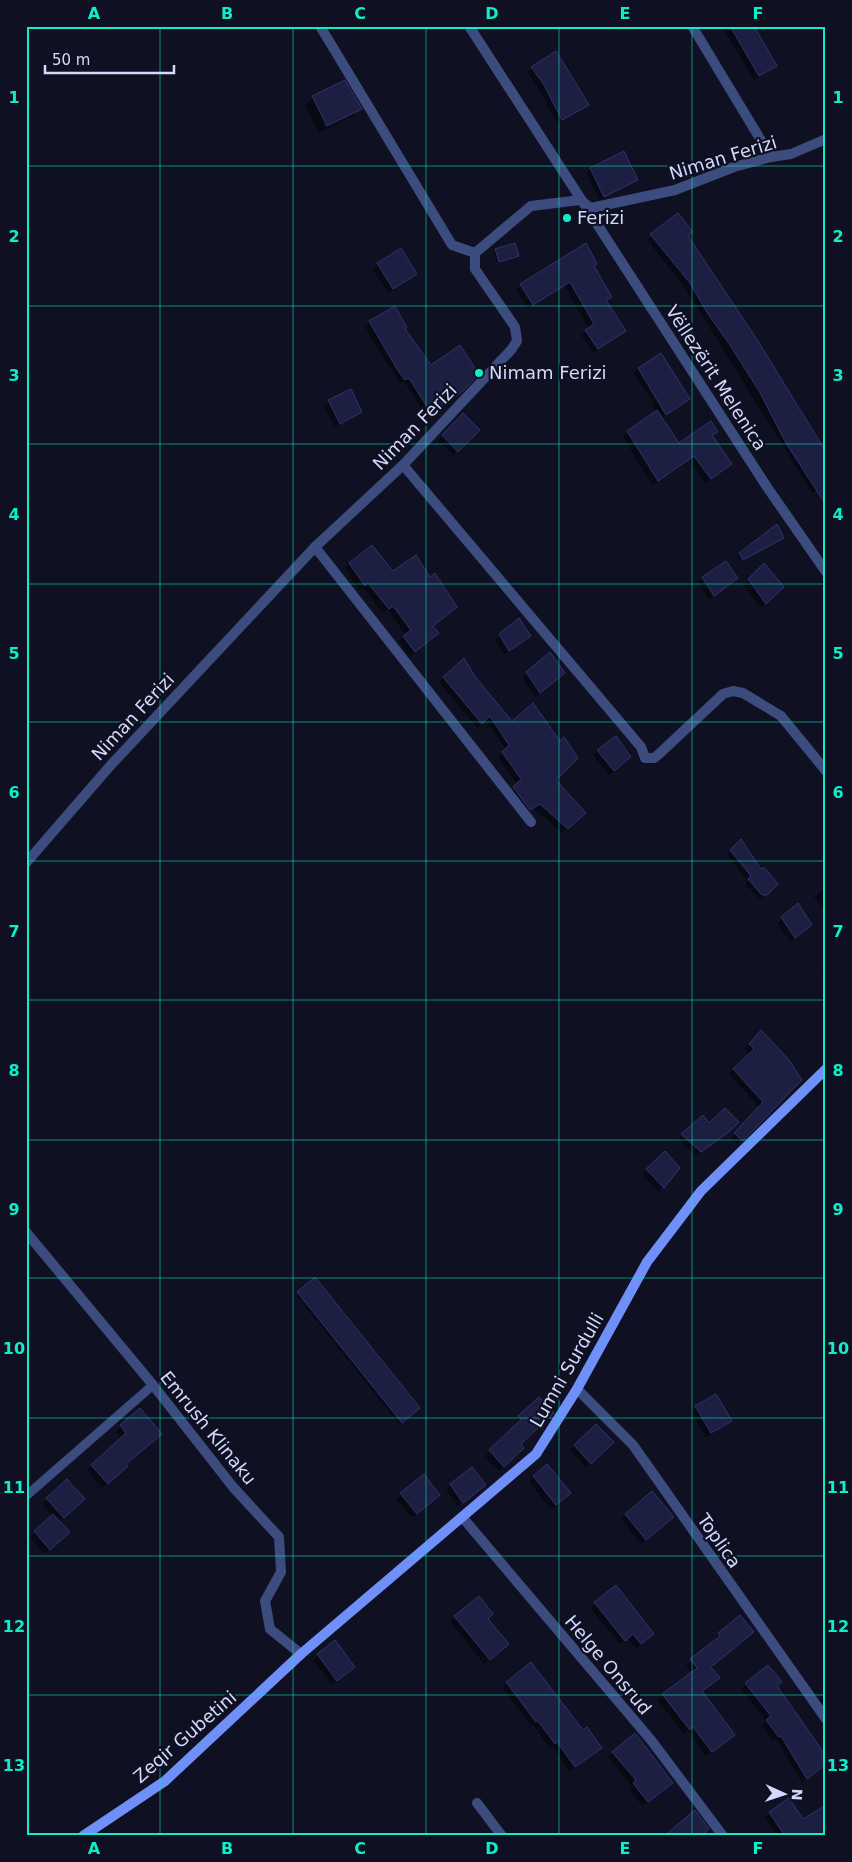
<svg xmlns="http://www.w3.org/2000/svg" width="852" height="1862" viewBox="0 0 852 1862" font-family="'DejaVu Sans',sans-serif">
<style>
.shadow{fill:#0007}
.building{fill:#1c1f42;stroke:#2f346d}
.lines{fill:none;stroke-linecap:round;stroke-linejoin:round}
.lane{stroke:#3c4c7f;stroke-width:9}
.street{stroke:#3c4c7f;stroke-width:10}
.secondary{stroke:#6f90f8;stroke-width:10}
.grid{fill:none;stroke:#0cefc9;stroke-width:1;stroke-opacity:0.55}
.poi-dot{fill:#0cefc9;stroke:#0f1122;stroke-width:2}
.labels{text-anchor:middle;stroke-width:4.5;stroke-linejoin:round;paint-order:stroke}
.street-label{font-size:18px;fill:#d3d9fd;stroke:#0f1122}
.poi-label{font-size:18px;fill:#d3d9fd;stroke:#0f1122;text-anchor:start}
.neatline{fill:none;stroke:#0cefc9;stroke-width:2}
.grid-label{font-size:16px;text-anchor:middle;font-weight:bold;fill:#0cefc9}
</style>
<rect width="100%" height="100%" fill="#0f1122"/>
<g class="shadow">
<polygon points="722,26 751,26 775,66 754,80"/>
<polygon points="556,53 587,105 557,123 538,88 527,72"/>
<polygon points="313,97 361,109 353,116 319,133 305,105"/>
<polygon points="590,169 637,179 632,184 599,200 586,173"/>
<polygon points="677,215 687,237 826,484 812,493 685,288 647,240"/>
<polygon points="496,250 517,255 497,263 494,252"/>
<polygon points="378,264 416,274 388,293 373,269"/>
<polygon points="593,266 611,297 606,302 625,331 593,353 581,335 589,329 564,285 528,308 516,290 521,285"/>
<polygon points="394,308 404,330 430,366 478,374 457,395 426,416 404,381 400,384 393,373 365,327"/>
<polygon points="638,369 688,399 661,419 678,444 716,432 711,436 726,468 706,483 689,460 652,485 623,437 656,412 652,405 654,403 634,374"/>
<polygon points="329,401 361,412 335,427 324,406"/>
<polygon points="463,415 478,430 453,455 438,441"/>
<polygon points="776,526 780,539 741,561 737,556 739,554"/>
<polygon points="350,563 393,573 432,626 433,638 410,656 399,642 406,635 387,609 383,613 363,587 359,590 345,568"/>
<polygon points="764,565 783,587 760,608 744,585"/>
<polygon points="702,578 732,582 709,600 698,582"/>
<polygon points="500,635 529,636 504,654 495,640"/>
<polygon points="550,654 558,678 535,697 522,678"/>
<polygon points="463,660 475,679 554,780 580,817 562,833 534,808 525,814 509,793 517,784 498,757 506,750 485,719 477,728 439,682"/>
<polygon points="598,751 625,762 609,775 593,755"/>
<polygon points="741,841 760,871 776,884 762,898 758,898 745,883 748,881 727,854"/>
<polygon points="826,886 826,911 814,897"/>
<polygon points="798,905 806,930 790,942 777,923"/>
<polygon points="826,964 826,973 821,969"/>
<polygon points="756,1036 800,1080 737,1144 731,1139 759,1107 729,1074 750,1054 745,1049"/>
<polygon points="709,1124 724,1136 696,1155 678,1139 682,1135"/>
<polygon points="665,1153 663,1187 659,1192 642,1174"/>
<polygon points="315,1279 417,1410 399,1424 296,1295"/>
<polygon points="539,1399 519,1444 522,1448 499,1471 485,1456 517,1425 515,1422"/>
<polygon points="696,1407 730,1420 706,1437 691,1412"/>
<polygon points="140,1410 121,1471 102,1488 87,1470 122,1439 116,1431"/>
<polygon points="596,1426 612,1442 586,1467 570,1450"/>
<polygon points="547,1466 565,1497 551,1509 529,1482"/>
<polygon points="472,1469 479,1490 458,1506 446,1490"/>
<polygon points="67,1481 79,1503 58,1522 68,1532 45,1554 30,1537 53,1516 42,1504"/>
<polygon points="401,1494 434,1500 412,1518 396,1499"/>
<polygon points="626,1514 668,1522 641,1544 621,1519"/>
<polygon points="615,1587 648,1638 636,1648 628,1638 620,1644 590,1608"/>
<polygon points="455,1617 502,1648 484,1664 450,1621"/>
<polygon points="752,1632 710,1668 701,1691 729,1740 706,1756 688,1731 684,1734 658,1700 692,1673 686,1665 716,1641 714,1639 719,1634"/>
<polygon points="318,1655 354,1667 332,1685 313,1660"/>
<polygon points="531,1664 582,1732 600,1748 570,1771 552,1746 550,1748 533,1725 531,1726 502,1687"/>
<polygon points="768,1667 776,1686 820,1756 820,1768 802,1783 776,1739 773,1741 762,1726 766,1721 741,1689"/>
<polygon points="826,1694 826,1719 815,1703"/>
<polygon points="613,1753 667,1787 642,1806 629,1788 632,1786 608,1757"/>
<polygon points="789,1800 803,1821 826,1836 777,1836 765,1818"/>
</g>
<g class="building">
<polygon points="730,26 754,26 777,66 759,76"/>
<polygon points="556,51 589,105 562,120 543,83 531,67"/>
<polygon points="345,80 362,109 327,126 312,96"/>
<polygon points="624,151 638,180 604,197 590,168"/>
<polygon points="678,213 693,232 688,236 758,341 826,452 826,505 786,443 759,391 730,345 708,314 690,283 650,234"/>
<polygon points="515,243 519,256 499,262 495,249"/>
<polygon points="586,243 597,264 594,266 612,297 606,300 626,331 598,349 585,330 594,324 570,282 533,305 520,284"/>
<polygon points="401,248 417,274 393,289 377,263"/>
<polygon points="395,306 407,328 405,329 431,365 460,345 479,374 463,391 431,413 409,378 405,380 397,369 369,321"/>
<polygon points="661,353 690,399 666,415 638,368"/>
<polygon points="351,389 362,412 340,424 328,400"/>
<polygon points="657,410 679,443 711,421 718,432 712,435 732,464 711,479 694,456 658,481 627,431"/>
<polygon points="463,413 480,430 458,452 442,435"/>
<polygon points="777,524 784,538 743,560 739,553"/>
<polygon points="372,545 393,571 416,555 430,577 435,573 457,607 433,626 439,633 415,652 403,636 411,630 393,606 389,609 368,583 365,586 349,563"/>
<polygon points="726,561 738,578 714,596 702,577"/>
<polygon points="764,563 784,587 766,604 748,579"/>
<polygon points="519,618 531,636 509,651 499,634"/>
<polygon points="550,652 565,673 540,693 526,672"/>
<polygon points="464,658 476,678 512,721 533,703 560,741 564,737 578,758 556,780 586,813 568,829 540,804 530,810 513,787 521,779 502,752 509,745 490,716 482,724 443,677"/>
<polygon points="616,736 631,757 614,771 597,750"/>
<polygon points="741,839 761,869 764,867 778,884 767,895 762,895 748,879 751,876 730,850"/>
<polygon points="798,903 812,925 795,938 781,917"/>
<polygon points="761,1030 789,1060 802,1080 743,1141 734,1133 763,1102 733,1069 754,1049 749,1044"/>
<polygon points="725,1108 739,1122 729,1132 701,1152 681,1134 703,1115 709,1123"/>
<polygon points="665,1151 680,1168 664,1188 646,1169"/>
<polygon points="315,1277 420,1408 402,1423 297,1292"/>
<polygon points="716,1394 732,1421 711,1433 695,1406"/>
<polygon points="539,1397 554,1413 521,1444 524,1448 504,1467 489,1450 521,1419 518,1416"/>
<polygon points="140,1408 162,1434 126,1464 128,1466 108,1484 91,1465 126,1433 120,1425"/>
<polygon points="596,1424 614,1442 591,1464 574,1445"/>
<polygon points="547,1464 571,1493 556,1505 533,1476"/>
<polygon points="472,1467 486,1485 463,1503 450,1484"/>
<polygon points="424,1474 440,1495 417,1514 400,1493"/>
<polygon points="67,1479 85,1499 64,1518 46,1498"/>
<polygon points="652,1491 674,1517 646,1540 625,1514"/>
<polygon points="53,1514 70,1532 50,1550 34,1531"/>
<polygon points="616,1585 654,1634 641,1644 633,1634 625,1641 594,1602"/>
<polygon points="479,1596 493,1614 488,1619 509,1644 490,1660 454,1616"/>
<polygon points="740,1615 754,1632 711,1667 720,1678 702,1691 735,1735 712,1752 693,1727 690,1730 662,1694 697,1668 690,1659 720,1636 718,1633"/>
<polygon points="335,1640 355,1667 337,1681 317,1654"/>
<polygon points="531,1662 583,1730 587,1727 602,1748 575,1767 557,1742 555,1744 538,1721 536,1722 506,1682"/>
<polygon points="768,1665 782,1682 777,1686 824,1753 821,1755 826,1764 807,1779 781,1736 779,1737 766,1720 771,1716 745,1683"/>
<polygon points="635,1733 673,1783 648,1802 633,1783 636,1780 612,1752"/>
<polygon points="789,1798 803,1819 826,1805 826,1836 785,1836 769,1812"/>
<polygon points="695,1810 709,1829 701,1836 664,1836"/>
</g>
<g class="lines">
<polyline class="lane" points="26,1496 153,1385"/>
<g class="street">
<polyline points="320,26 452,245 475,253"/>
<polyline points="469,26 767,487 826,572"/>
<polyline points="692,26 771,157"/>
<polyline points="403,465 641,747 645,758 654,758 659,754 723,694 733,691 743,693 781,716 826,771"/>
<polyline points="315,547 531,822"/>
<polyline points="26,863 110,766 315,547 403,465 511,350 517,341 515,327 475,269 475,253 531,206 580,200 591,208 675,190 734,167 771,157 791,154 826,139"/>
<polyline points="26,1232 153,1385 233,1487 279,1537 281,1572 265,1601 270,1629 301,1654"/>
<polyline points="577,1389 633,1445 826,1719"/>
<polyline points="463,1518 651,1740 723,1836"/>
<polyline points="477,1803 502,1836"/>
</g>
<polyline class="secondary" points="83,1836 165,1781 301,1654 536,1454 577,1389 647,1262 701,1191 826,1069"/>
</g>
<path class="grid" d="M160,26V1836M293,26V1836M426,26V1836M559,26V1836M692,26V1836M26,166H826M26,306H826M26,444H826M26,584H826M26,722H826M26,861H826M26,1000H826M26,1140H826M26,1278H826M26,1418H826M26,1556H826M26,1695H826"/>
<g class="poi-dot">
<circle cx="567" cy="218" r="5"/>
<circle cx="479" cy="373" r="5"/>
</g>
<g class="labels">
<g class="street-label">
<text transform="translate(723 158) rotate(-17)" y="6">Niman Ferizi</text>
<text transform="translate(716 378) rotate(57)" y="6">Vëllezërit Melenica</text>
<text transform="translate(415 427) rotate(-46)" y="6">Niman Ferizi</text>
<text transform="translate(133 717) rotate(-47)" y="6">Niman Ferizi</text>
<text transform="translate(567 1370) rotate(-60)" y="6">Lumni Surdulli</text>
<text transform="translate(208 1428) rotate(51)" y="6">Emrush Klinaku</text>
<text transform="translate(719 1541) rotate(55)" y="6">Toplica</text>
<text transform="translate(608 1665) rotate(50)" y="6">Helge Onsrud</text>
<text transform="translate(185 1737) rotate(-41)" y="6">Zeqir Gubetini</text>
</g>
<g class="poi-label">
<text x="577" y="224">Ferizi</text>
<text x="489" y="379">Nimam Ferizi</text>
</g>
</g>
<rect width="852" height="1862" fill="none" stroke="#0f1122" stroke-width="55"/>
<g transform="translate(784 1794) rotate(93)" stroke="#0f1122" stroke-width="4" paint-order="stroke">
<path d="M0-4L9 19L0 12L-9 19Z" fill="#d3d9fd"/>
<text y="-8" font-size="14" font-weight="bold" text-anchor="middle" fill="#d3d9fd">N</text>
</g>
<path d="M45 65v8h129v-8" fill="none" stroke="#d3d9fd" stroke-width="2.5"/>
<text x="52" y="65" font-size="15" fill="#d3d9fd" stroke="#0f1122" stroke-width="4" paint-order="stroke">50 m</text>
<rect x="28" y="28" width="796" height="1806" class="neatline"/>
<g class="grid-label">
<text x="94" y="19">A</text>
<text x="227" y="19">B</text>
<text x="360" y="19">C</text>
<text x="492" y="19">D</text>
<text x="625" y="19">E</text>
<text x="758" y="19">F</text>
<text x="14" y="103">1</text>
<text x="838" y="103">1</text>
<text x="14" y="242">2</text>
<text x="838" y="242">2</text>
<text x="14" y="381">3</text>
<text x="838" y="381">3</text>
<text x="14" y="520">4</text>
<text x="838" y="520">4</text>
<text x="14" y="659">5</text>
<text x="838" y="659">5</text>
<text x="14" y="798">6</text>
<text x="838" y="798">6</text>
<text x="14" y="937">7</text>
<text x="838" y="937">7</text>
<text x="14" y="1076">8</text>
<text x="838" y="1076">8</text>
<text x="14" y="1215">9</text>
<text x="838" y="1215">9</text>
<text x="14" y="1354">10</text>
<text x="838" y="1354">10</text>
<text x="14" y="1493">11</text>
<text x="838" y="1493">11</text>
<text x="14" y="1632">12</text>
<text x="838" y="1632">12</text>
<text x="14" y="1771">13</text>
<text x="838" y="1771">13</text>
<text x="94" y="1854">A</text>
<text x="227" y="1854">B</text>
<text x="360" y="1854">C</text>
<text x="492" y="1854">D</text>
<text x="625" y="1854">E</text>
<text x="758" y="1854">F</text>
</g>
</svg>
